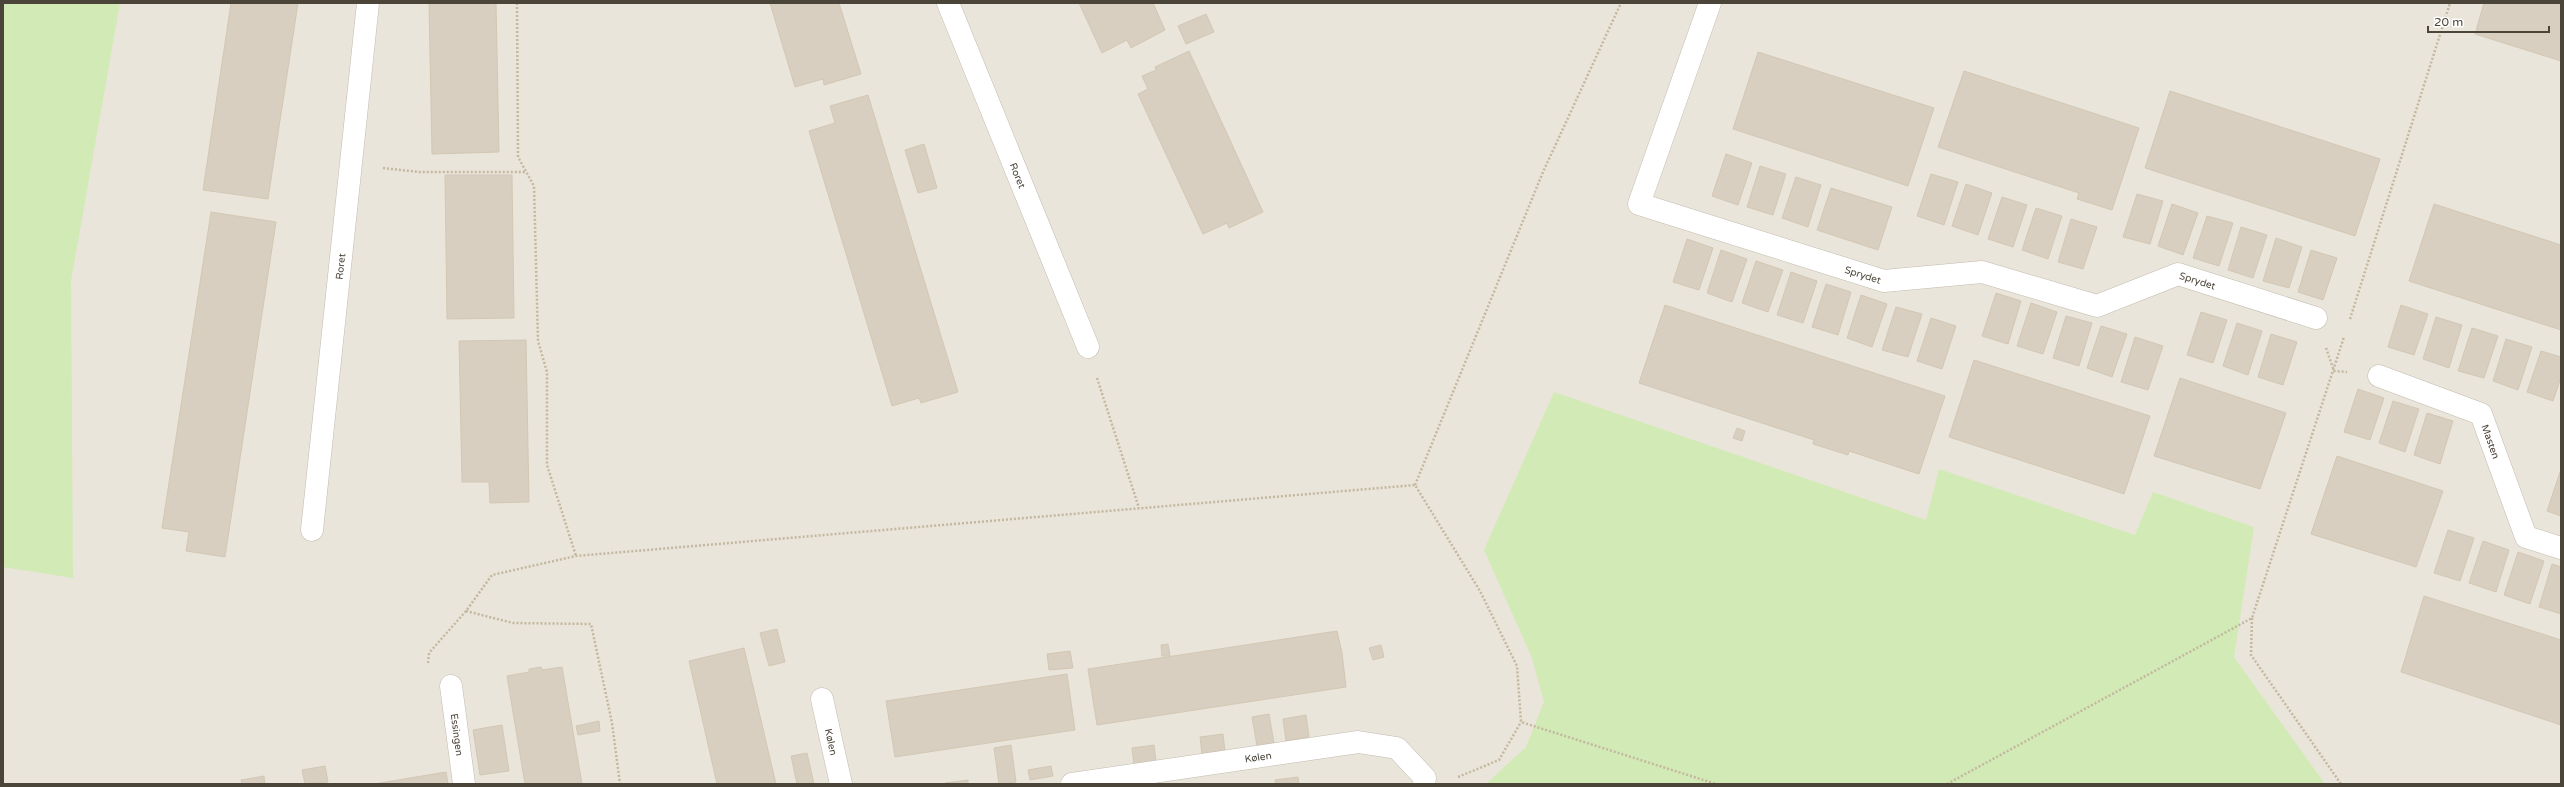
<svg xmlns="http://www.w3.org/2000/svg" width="2564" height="787" viewBox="0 0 2564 787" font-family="'Varela Round',sans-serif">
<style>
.residential{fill:#eae5da}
.green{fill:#d2eab5}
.building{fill:#d8cfc1;stroke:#d3c7b4}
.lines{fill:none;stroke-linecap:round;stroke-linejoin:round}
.street-casing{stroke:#c2bbae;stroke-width:23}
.path{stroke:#c4b79f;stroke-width:2.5;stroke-dasharray:2 2;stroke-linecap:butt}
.street{stroke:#fff;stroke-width:22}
.labels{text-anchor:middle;stroke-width:3;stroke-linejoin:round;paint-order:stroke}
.street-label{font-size:10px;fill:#4b4439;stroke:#fff}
</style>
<rect width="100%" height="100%" fill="#f6f3ec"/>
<rect class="residential" x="3" y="3" width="2558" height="781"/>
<g class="green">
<polygon points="3,3 120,3 71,281 73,578 3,567"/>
<polygon points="1554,392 1926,520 1939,469 2135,535 2153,492 2254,527 2234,657 2325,784 1486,784 1526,747 1544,702 1532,658 1484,550"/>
</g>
<g class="building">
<polygon points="231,3 298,3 268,199 203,190"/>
<polygon points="429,3 496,3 499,152 432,154"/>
<polygon points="770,3 839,3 861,74 824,85 823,79 795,87"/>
<polygon points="1079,3 1153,3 1165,30 1131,48 1127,40 1102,53"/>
<polygon points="2484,3 2561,3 2561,61 2475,34"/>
<polygon points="1206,14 1214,32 1186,44 1178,26"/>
<polygon points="1189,51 1263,212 1229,228 1227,223 1203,234 1138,94 1148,89 1142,76 1156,70 1155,67"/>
<polygon points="1758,52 1934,108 1908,186 1733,129"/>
<polygon points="1964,71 2139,128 2112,210 2077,199 2079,193 1938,147"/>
<polygon points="2170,91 2380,159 2355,236 2145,168"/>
<polygon points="868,95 958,392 921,403 919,398 892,406 809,131 835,123 830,106"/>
<polygon points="924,144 937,188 918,193 905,150"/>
<polygon points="1726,154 1752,163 1738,205 1712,196"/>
<polygon points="1760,166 1786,174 1773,215 1747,207"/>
<polygon points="1931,174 1958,182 1944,225 1917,216"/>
<polygon points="445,175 512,175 514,318 447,319"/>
<polygon points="1796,177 1821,185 1808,227 1782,218"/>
<polygon points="1966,184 1992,193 1978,235 1952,226"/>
<polygon points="1831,188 1892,207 1878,250 1817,230"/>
<polygon points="2137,194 2163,201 2150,244 2123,237"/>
<polygon points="2002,197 2027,205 2013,247 1988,239"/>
<polygon points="2172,204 2198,213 2183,255 2158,246"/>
<polygon points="2434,204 2561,245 2561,330 2409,281"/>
<polygon points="2036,208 2062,216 2048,259 2022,250"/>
<polygon points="211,212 276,222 225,557 186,551 189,532 162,528"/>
<polygon points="2207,216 2233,223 2219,266 2193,258"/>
<polygon points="2071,219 2097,227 2083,269 2058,262"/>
<polygon points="2241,227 2267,235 2253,278 2228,270"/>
<polygon points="2276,238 2302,247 2289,288 2263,281"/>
<polygon points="1687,239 1713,248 1699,290 1673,282"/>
<polygon points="1721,250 1747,259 1732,302 1707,293"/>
<polygon points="2311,250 2337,258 2323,300 2298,292"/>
<polygon points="1756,261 1783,270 1768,312 1742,303"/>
<polygon points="1791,272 1817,281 1803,323 1777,315"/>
<polygon points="1826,284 1851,292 1838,335 1812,327"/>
<polygon points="1996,293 2021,301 2008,344 1982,336"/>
<polygon points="1861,295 1887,304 1872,347 1847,338"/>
<polygon points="2031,303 2057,312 2043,354 2017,346"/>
<polygon points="1665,305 1945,396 1919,474 1849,451 1848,455 1813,444 1814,440 1639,383"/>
<polygon points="2401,305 2428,314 2414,355 2388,347"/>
<polygon points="1896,307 1922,314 1908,357 1882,350"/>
<polygon points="2201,312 2227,320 2213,363 2187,355"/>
<polygon points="2066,316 2092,323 2079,366 2053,358"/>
<polygon points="2436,317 2462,325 2449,368 2423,359"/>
<polygon points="1931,318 1956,326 1942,369 1917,361"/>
<polygon points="2237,323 2262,331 2248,375 2223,366"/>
<polygon points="2101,326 2127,334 2112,377 2087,368"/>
<polygon points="2472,328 2498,336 2484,378 2458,371"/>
<polygon points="2271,334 2297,342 2283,385 2258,377"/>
<polygon points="2135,337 2163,346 2148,390 2121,382"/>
<polygon points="2506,339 2532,347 2518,390 2493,381"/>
<polygon points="526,340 529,502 490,503 489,482 462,482 459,341"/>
<polygon points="2541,351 2561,357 2561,377 2553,401 2527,392"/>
<polygon points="1974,360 2150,416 2124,494 1949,437"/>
<polygon points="2180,378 2286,413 2260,489 2154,456"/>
<polygon points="2358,389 2384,398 2370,440 2344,432"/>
<polygon points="2393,401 2419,409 2405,452 2379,443"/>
<polygon points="2427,413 2453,421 2440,464 2414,455"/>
<polygon points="1737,428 1745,431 1742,441 1733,438"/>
<polygon points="2337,456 2443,491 2416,567 2311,534"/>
<polygon points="2561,469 2561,516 2547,511"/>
<polygon points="2448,530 2474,538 2460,581 2434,573"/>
<polygon points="2483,541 2509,550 2496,592 2469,583"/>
<polygon points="2518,552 2544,561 2530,604 2504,595"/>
<polygon points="2552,564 2561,567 2561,614 2539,607"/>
<polygon points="2424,596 2561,640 2561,725 2401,672"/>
<polygon points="777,629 785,662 769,666 760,633"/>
<polygon points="1337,631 1342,653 1346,687 1097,725 1088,669"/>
<polygon points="1168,644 1170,656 1162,656 1161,645"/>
<polygon points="1381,645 1384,657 1373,660 1369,648"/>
<polygon points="744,648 776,784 717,784 689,661"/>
<polygon points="1070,651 1073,668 1049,670 1047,654"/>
<polygon points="541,667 542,670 562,667 582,784 525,784 507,676 529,672 529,669"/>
<polygon points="1067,674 1075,730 895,757 886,701"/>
<polygon points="1269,714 1274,743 1257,746 1252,717"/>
<polygon points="1306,715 1309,737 1286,741 1283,719"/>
<polygon points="599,721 600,731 578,735 576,726"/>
<polygon points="502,725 509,771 480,775 473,730"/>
<polygon points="1223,734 1225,751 1202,754 1200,737"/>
<polygon points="1011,745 1016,782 999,784 994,748"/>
<polygon points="1154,745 1156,762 1134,765 1132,748"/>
<polygon points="807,753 814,784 797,784 791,756"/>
<polygon points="325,766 328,782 305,784 302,770"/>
<polygon points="1051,766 1053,776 1030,780 1028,770"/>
<polygon points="446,772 448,784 374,784"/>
<polygon points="264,776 265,784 242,784 241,780"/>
<polygon points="1298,777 1299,784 1275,784 1275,780"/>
<polygon points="968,780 968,784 945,784 945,783"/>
</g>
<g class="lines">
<g class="street-casing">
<g id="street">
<path id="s1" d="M948,3L1088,347"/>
<path id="s2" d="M1710,3L1639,204L1884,281L1982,272L2097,306L2178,274L2316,318"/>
<path id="s3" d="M2379,376L2481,414L2526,537L2561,548"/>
<path id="s4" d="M312,530L368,3"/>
<path id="s5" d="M451,686L464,784"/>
<path id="s6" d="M822,699L841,784"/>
<path id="s7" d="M1072,784L1358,742L1397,748L1425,778L1424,784"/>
</g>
</g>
<g class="path">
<polyline points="517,3 518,157 534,186 538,341 547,372 547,465 576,556"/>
<polyline points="383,168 419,172 526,172"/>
<polyline points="2350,319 2450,3"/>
<polyline points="2326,348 2334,371 2347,372"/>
<polyline points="1097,378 1139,508"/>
<polyline points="1415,485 1543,172 1621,3"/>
<polyline points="466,611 513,623 591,624 612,723 620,784"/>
<polyline points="2252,618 2251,655 2341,784"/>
<polyline points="428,663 429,653 466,611 492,575 576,556 1415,485 1480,591 1517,666 1521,722 1716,784"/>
<polyline points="1458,777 1499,760 1521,722"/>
<polyline points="1947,784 2252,618 2344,337"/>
</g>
<use href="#street" class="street"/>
</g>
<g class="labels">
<g class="street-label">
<text dy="4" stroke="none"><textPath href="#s1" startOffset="186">Roret</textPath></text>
<text dy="4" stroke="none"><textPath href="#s4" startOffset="265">Roret</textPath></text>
<text dy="4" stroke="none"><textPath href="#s2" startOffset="448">Sprydet</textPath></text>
<text dy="4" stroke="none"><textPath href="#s2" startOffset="796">Sprydet</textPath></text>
<text dy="4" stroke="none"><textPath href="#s3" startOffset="138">Masten</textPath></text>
<text dy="4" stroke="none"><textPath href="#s5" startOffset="49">Essingen</textPath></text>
<text dy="4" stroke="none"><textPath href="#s6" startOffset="44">Kølen</textPath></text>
<text dy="4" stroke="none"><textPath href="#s7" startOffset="188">Kølen</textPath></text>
</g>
</g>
<rect width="2564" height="787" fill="none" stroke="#4b4439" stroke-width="8"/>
<path d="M2428 26v6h121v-6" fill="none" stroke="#4b4439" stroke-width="2"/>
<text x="2434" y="26" font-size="12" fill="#4b4439" stroke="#ffffff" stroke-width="3" paint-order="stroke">20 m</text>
</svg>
